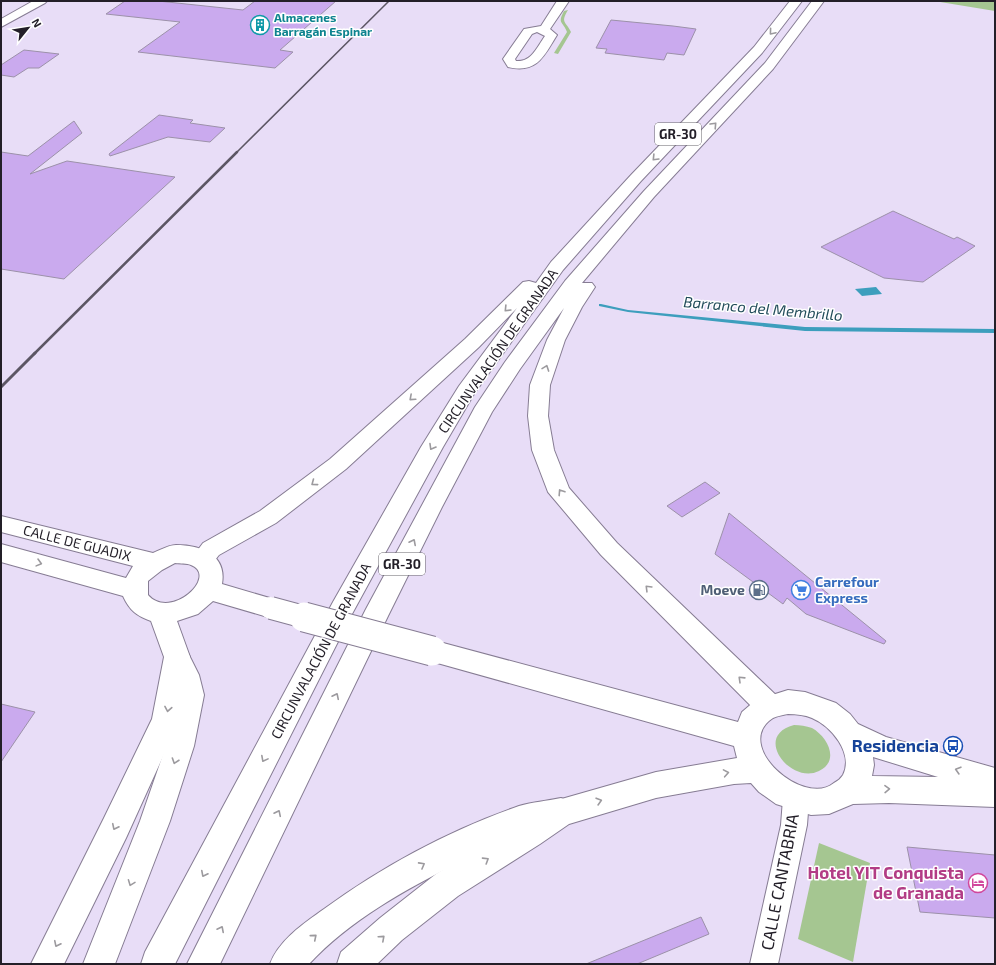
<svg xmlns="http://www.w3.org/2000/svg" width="996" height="965" viewBox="0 0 996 965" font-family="'Exo 2',sans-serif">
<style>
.green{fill:#a5c691}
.water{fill:#3d9ebd}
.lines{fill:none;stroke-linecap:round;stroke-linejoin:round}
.stream{fill:#3d9ebd;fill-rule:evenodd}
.building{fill:#caaaee;stroke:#9c91a9}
.minor-casing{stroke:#867c93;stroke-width:2}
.tertiary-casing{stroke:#867c93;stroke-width:2}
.motorway-casing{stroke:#867c93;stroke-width:2}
.minor{fill:#fff;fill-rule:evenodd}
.tertiary{fill:#fff;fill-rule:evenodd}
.motorway{fill:#fff;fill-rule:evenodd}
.rail-far2{stroke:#5c5664;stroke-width:1.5}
.rail-far1{stroke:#5c5664;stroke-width:2.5}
.rail{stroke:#5c5664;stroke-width:3}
.tertiary-bridge-far1-casing{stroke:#867c93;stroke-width:24;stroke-linecap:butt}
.tertiary-bridge-casing{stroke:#867c93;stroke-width:31;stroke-linecap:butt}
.tertiary-bridge-far1{stroke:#fff;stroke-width:22}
.tertiary-bridge{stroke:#fff;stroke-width:29}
.oneway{stroke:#9c9a9e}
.labels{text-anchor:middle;stroke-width:3;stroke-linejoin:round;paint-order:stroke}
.far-culture-label{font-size:12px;font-weight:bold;fill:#0d838f;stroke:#fff;text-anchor:start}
.shield{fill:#fff;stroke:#656268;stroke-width:1}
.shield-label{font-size:13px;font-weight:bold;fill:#231f28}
.street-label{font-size:14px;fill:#231f28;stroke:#fff}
.shop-label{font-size:14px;font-weight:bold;fill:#366cbe;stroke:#fff;text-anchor:start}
.service-label{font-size:14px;font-weight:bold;fill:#4e5e75;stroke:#fff;text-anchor:end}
.water-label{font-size:15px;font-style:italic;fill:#224c5a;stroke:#fff}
.near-transit-label{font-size:17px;font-weight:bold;fill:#164399;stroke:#fff;text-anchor:end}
.near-hotel-label{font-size:17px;font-weight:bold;fill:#b23c85;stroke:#fff;text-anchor:end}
.near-street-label{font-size:17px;fill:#231f28;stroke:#fff}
</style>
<rect width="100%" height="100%" fill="#e8ddf7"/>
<g class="green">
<polygon points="934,1 995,1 995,11"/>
<path d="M568,10C560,23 566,21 571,32L558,54L554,53L567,32C563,21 557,24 564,11Z"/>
<path d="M794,725C800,725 806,726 812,728C828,737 840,761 819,771C791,785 752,736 794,725Z"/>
<polygon points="819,843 870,863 853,962 798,939"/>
</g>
<polygon class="water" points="876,287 882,294 862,296 855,289"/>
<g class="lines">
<polygon class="stream" points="599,304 601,304 628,310 805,327 995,329 995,333 805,331 628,312 599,306"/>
</g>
<g class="building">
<polygon points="125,1 158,1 243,10 255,1 336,1 280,50 293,52 275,68 138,52 180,22 106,14"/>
<polygon points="611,20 673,26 696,29 684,55 667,53 664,60 605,53 607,49 596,48"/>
<polygon points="24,50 59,54 39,68 28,68 14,77 1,75 1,65"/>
<polygon points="159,115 193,120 190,123 225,128 210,142 168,137 110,156 109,154"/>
<polygon points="74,121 82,133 30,174 67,161 175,177 64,279 1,269 1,152 28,156"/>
<polygon points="893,211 954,239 957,237 975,246 923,282 884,278 821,247"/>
<polygon points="705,482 720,493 682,517 667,506"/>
<polygon points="729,513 886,641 884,644 806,614 787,598 783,604 715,554"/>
<polygon points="1,704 35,712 1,762"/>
<polygon points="907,847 995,855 995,918 920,912"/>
<polygon points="701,917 709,934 637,964 586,964"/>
</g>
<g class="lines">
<g class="minor-casing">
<polygon id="minor" points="796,787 805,791 809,799 807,825 778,964 750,964 781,825 783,799 787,791"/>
</g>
<g class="tertiary-casing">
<g id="tertiary">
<polygon points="33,1 47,1 45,3 1,27 1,19"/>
<path d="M557,1H569L550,29L557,35C544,56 537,74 508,67L503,59L524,29L541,26ZM537,32L545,36C537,47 532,62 516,61L515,59L532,34Z"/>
<path d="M1,516L153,553C160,550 169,545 176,545C202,545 227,555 222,584L280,601L283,608L280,615L271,618L213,601L198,614L177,621L190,657L180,719L126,838L64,964H31L104,818L152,719L164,657L151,621C137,616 130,611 123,596L1,562V544L126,578L133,566L1,532ZM175,563C180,564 187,563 191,565C219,576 171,621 148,595V581L162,570Z"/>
<path d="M432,640L738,722L742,712L756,700L788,690L805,692L836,703L850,714L858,724L886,737L995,768V807L889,803L853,804L829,814L811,815L776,804L759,792L751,783L734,784L656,798L569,824L540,844L458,896L402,940L377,964H337L341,952L380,918L436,874L518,824L551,802L656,772L737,758L734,746L423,659L419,651L423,643ZM788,714C796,714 805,715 812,718C831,726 854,753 843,775C841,778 838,781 834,783C804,808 731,745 773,718C777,716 783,715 788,714ZM873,757L938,777L872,776L874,765Z"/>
</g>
</g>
<g class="motorway-casing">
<g id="motorway">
<polygon points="790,1 802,1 762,53 641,181 563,270 474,394 443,447 352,614 175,964 141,964 145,952 333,602 421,447 459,386 517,308 479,347 346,469 276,523 219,555 211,565 203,568 195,565 191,559 203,543 260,511 330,459 465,339 523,282 529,281 536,283 551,262 631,175 754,47"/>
<polygon points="812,1 824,1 773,69 654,197 582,283 592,283 595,287 582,307 565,340 550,385 548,416 554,450 569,488 617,543 779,698 783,706 779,714 769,718 759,714 601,555 548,492 532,450 528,416 530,385 547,340 564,308 520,369 492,412 442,507 388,616 220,964 187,964 366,609 475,407 505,362 565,281 644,191 765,63"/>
<polygon points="177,646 186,649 199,675 204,695 194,746 170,821 115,964 83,964 140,821 166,746 178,695 173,675 164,657 168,649"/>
<path d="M561,798L571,802L576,812L571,822C555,828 538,829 521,834C500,841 480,852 460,862C406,889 350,920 309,964H270C279,940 303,924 324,909C383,866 450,830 519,806C532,802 547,801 561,798Z"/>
</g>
</g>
<use href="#minor" class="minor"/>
<use href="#tertiary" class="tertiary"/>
<use href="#motorway" class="motorway"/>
<polyline class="rail-far2" points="236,153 389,1"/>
<polyline class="rail-far1" points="34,354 237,152"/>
<polyline class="rail" points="1,387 35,353"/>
<g class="tertiary-bridge-far1-casing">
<polyline id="tertiary-bridge-far1" points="271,608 308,618"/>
</g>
<g class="tertiary-bridge-casing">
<polyline id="tertiary-bridge" points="304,617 432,651"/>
</g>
<use href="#tertiary-bridge-far1" class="tertiary-bridge-far1"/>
<use href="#tertiary-bridge" class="tertiary-bridge"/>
</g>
<defs><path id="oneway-chevron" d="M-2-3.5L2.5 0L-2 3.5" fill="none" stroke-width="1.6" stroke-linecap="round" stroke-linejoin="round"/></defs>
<g class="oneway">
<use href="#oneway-chevron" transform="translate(772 32) rotate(130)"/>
<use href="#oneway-chevron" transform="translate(714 125) rotate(-47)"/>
<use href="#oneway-chevron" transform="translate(655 158) rotate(134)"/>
<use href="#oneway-chevron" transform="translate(507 309) rotate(134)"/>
<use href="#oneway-chevron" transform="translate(546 368) rotate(-70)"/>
<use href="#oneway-chevron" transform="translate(412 398) rotate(138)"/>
<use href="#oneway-chevron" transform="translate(432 447) rotate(120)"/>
<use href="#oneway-chevron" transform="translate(314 483) rotate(143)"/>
<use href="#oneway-chevron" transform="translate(561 492) rotate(-123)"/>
<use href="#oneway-chevron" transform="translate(413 542) rotate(-63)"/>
<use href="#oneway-chevron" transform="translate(39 563) rotate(15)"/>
<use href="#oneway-chevron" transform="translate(648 588) rotate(-135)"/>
<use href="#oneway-chevron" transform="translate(741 679) rotate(-136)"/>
<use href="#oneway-chevron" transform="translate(336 696) rotate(-64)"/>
<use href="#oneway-chevron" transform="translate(168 709) rotate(100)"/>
<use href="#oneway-chevron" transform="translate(264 759) rotate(118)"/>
<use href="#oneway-chevron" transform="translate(175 761) rotate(109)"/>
<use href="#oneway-chevron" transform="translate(958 770) rotate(-164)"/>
<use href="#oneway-chevron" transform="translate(726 773) rotate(-10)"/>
<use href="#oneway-chevron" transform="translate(887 789) rotate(-1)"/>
<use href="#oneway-chevron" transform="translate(599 801) rotate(-16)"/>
<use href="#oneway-chevron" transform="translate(278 813) rotate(-64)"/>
<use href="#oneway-chevron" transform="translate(115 827) rotate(116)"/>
<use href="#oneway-chevron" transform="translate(486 860) rotate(-32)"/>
<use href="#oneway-chevron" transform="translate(422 865) rotate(-29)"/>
<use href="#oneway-chevron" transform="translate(204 874) rotate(117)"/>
<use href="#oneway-chevron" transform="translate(131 883) rotate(111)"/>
<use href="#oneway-chevron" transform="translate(221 929) rotate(-63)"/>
<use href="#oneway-chevron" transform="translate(314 937) rotate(-40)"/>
<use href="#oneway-chevron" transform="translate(382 938) rotate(-42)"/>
<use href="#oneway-chevron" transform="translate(57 944) rotate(116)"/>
</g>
<defs>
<g id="building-ring" transform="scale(1)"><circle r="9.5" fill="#fff" stroke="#0f9aa8" stroke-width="1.5"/><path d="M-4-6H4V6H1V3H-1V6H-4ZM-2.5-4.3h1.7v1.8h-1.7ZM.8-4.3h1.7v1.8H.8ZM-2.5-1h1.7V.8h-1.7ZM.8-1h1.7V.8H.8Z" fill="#0f9aa8"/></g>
<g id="fuel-ring" transform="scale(1)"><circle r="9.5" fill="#fff" stroke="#5c6f8a" stroke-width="1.5"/><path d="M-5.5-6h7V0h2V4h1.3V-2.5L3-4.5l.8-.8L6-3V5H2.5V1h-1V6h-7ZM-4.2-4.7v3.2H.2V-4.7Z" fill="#5c6f8a"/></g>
<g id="supermarket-ring" transform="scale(1)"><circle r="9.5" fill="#fff" stroke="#3f7fe0" stroke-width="1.5"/><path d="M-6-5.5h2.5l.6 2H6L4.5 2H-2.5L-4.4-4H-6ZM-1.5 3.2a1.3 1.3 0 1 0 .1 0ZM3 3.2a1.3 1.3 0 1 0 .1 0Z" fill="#3f7fe0"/></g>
<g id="bus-ring" transform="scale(1)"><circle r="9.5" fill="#fff" stroke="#1a4fb4" stroke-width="1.5"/><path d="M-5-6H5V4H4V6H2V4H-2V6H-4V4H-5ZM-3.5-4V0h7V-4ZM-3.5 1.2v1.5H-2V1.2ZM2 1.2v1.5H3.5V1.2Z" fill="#1a4fb4"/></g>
<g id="hotel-ring" transform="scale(1)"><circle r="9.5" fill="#fff" stroke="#d1479c" stroke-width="1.5"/><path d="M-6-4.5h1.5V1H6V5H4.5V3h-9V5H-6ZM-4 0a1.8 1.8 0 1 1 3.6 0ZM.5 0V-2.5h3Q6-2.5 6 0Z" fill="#d1479c"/></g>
</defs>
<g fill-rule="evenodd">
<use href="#building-ring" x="260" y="25"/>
<use href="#fuel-ring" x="759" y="590"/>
<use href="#supermarket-ring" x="801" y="590"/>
<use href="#bus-ring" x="953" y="746"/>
<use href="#hotel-ring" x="978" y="883"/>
</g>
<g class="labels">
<g class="far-culture-label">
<text x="274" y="22">Almacenes<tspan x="274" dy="14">Barragán Espinar</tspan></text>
</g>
<g class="shield">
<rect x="655" y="123" width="46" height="22" rx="3"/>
<rect x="379" y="553" width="46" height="22" rx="3"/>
</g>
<g class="shield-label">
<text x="678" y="139">GR-30</text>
<text x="402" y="569">GR-30</text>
</g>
<g class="street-label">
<text transform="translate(498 351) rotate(-55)" y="5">CIRCUNVALACIÓN DE GRANADA</text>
<text transform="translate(77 543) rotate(14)" y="5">CALLE DE GUADIX</text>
<text transform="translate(321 651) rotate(-62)" y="5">CIRCUNVALACIÓN DE GRANADA</text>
</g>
<g class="shop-label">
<text x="815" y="587">Carrefour<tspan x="815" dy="16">Express</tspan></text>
</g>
<g class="service-label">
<text x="745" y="595">Moeve</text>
</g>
<g class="water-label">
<text transform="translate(763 309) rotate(5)" y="5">Barranco del Membrillo</text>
</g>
<g class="near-transit-label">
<text x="939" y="752">Residencia</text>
</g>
<g class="near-hotel-label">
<text x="964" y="879">Hotel YIT Conquista<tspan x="964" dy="20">de Granada</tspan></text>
</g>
<g class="near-street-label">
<text transform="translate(780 882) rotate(-79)" y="6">CALLE CANTABRIA</text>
</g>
</g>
<rect width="996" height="965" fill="none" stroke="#231f28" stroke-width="4"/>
<g transform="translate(28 28) rotate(60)" stroke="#ffffff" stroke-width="3" paint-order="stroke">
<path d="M0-3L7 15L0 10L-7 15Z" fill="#231f28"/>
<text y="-6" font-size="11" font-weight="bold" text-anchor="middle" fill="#231f28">N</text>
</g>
</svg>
